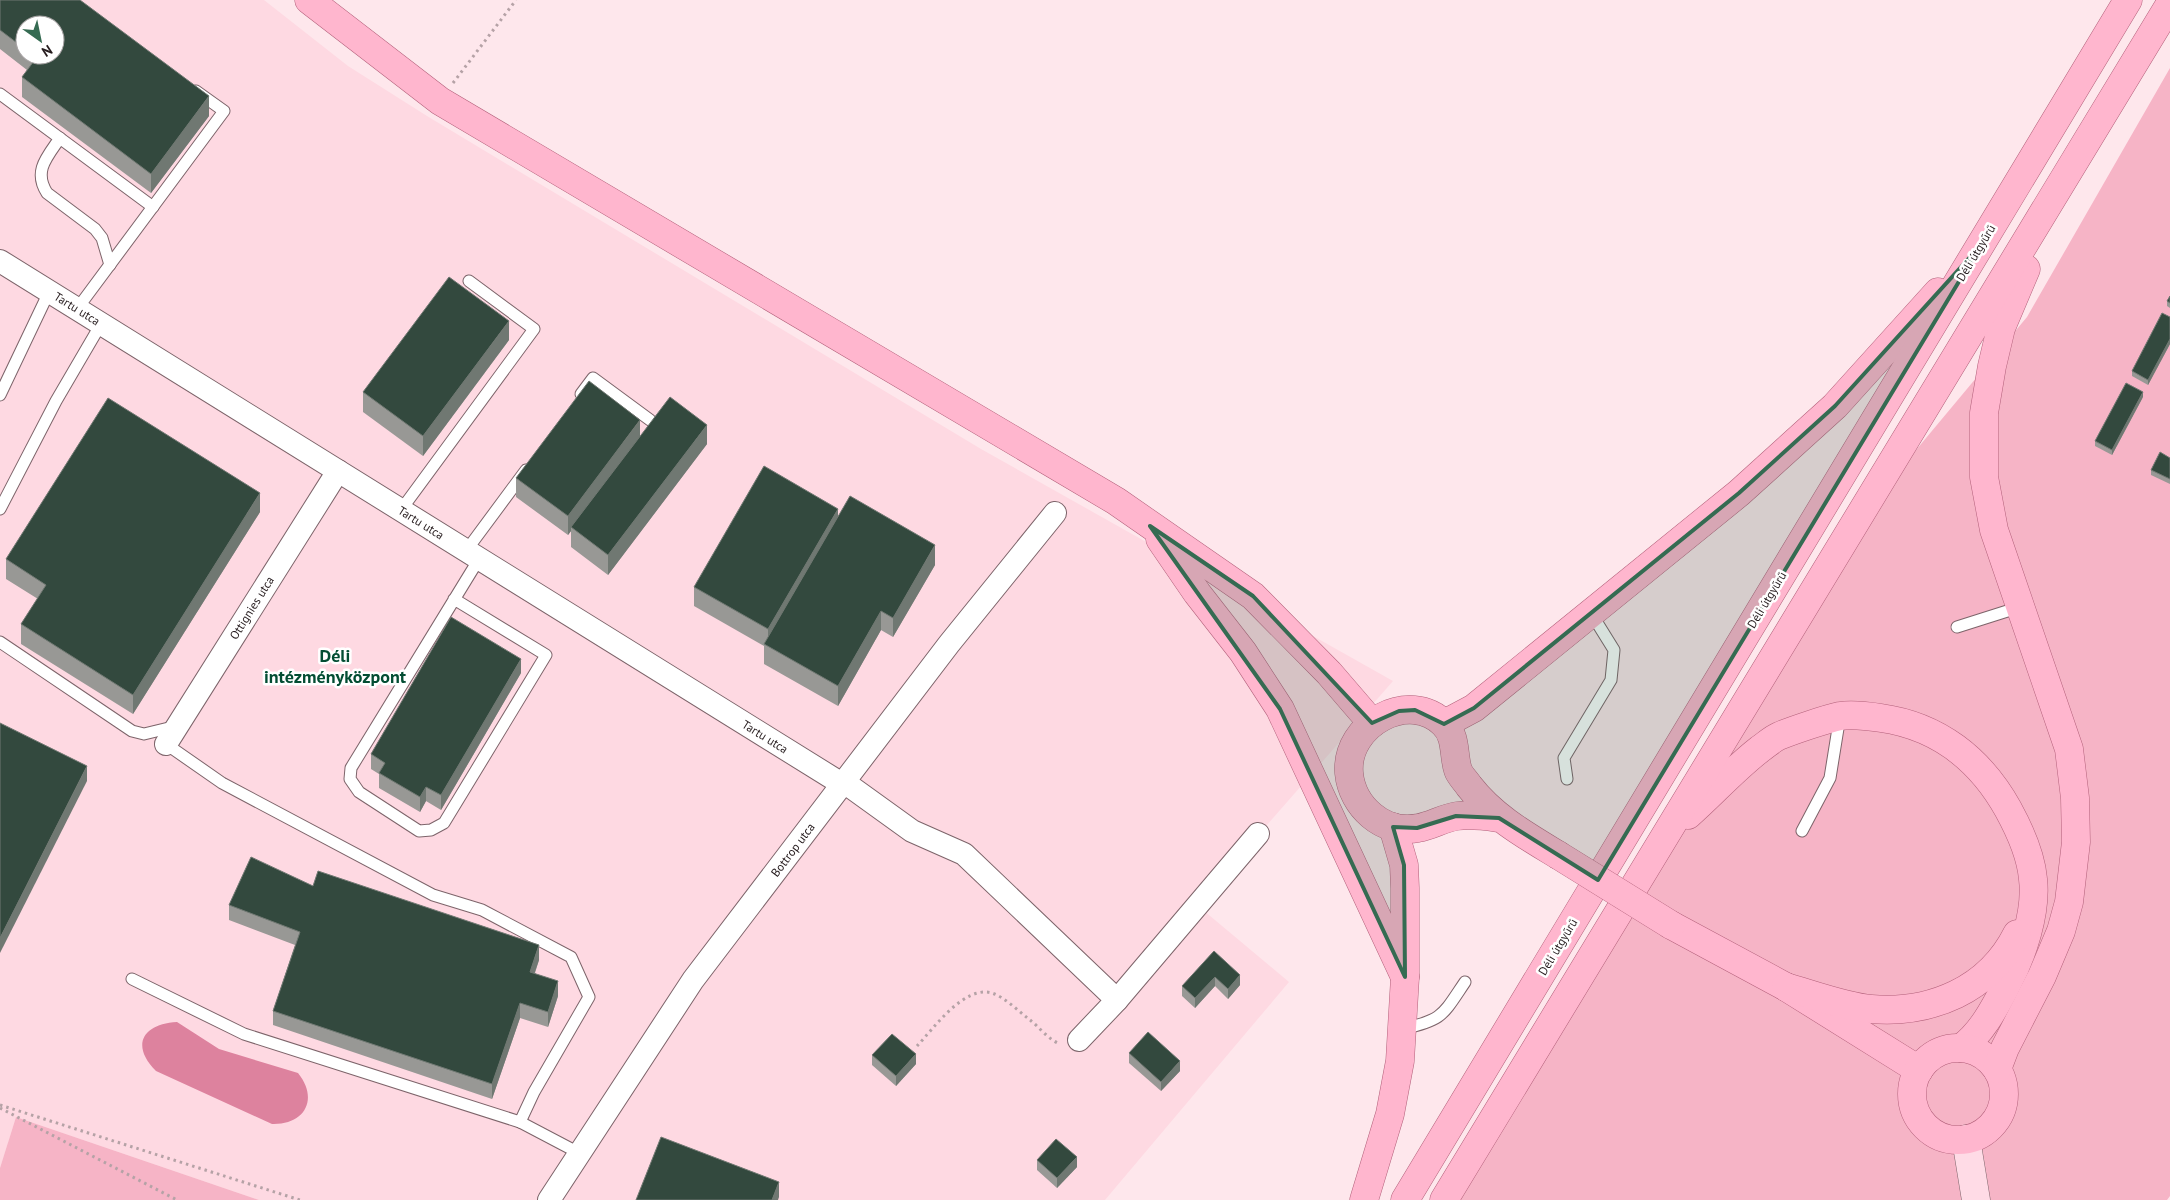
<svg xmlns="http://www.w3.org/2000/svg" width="2170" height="1200" viewBox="0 0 2170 1200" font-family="'PT Sans',sans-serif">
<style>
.built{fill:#fed9e2;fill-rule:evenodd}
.green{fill:#f6b4c6}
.water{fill:#dd829e}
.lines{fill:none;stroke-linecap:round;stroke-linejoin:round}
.lane-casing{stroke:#7d646a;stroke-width:13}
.street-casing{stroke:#7d646a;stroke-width:24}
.secondary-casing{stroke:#7d646a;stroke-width:29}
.primary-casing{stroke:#b3617b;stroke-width:29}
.path{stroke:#b5a2a6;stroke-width:3;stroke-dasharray:2.5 4;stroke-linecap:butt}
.lane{stroke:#fff;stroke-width:11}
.street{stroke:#fff;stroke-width:22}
.secondary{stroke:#ffdbe6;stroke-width:28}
.primary{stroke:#ffb6ce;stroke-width:28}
.primary-bridge-casing{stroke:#b3617b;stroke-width:29;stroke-linecap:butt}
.primary-bridge{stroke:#ffb6ce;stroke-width:28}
.wall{fill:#989895;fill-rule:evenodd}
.shaded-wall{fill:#707872}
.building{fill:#33493e;stroke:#707872}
.marked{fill:#356b52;fill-opacity:0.2;stroke:#356b52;stroke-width:4;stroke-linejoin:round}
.labels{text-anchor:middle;stroke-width:5;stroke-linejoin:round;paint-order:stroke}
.street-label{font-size:12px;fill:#261c1e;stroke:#fff}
.district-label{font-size:18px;font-weight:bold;fill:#034d33;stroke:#fff}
</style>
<rect width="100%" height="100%" fill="#fee7ec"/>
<path class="built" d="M0,0H264L348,66L427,116L981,449L1393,681L1197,905L1289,982L1105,1200H259L16,1117L0,1168ZM25,25H55V55H25Z"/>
<g class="green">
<polygon points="2170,68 2170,1196 2167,1200 1431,1200 1891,480 2027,317"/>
<polygon points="16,1117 259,1200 0,1200 0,1168"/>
</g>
<path class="water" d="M177,1022L219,1049L298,1073C319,1099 305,1125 272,1124L156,1071C130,1045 143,1024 177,1022Z"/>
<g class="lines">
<g class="lane-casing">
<g id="lane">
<polyline points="0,94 153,207"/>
<path d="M60,138C47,157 33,171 47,193L95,229L102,238L110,265"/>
<polyline points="77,309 224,111 196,91"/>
<polyline points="581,394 593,378 650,420"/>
<polyline points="0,395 49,292"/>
<polyline points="0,509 56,401 101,324"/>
<polyline points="401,510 534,329 469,281"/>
<polyline points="466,551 526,470"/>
<polyline points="454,599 546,655 444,823 431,830 419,831 359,792 350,779 351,768 479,559"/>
<polyline points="1957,627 2020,607"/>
<polyline points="0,642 132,731 144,734 177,726"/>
<polyline points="166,744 222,783 433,895 482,910 571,957 589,997 534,1092 520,1122"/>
<polyline points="1567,779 1564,758 1611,680 1614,650 1591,613"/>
<polyline points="1802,831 1830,778 1840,716"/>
<polyline points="132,979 244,1034 520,1122 579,1153"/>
<path d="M1402,1029C1443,1020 1442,1016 1465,982"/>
</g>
</g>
<g class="street-casing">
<g id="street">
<polyline points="0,261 842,784"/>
<polyline points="166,744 338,471"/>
<polyline points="844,782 912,831 964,854 1117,1000"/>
<polyline points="1079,1040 1117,1000 1258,834"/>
<polyline points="549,1200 693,980 949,644 1055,513"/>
</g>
</g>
<g class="secondary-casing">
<polyline id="secondary" points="1966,1139 1976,1200"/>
</g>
<g class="primary-casing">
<g id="primary">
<polyline points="309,0 440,101 1116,501 1253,596 1329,673 1372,723"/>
<polyline points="1160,539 1197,593 1243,652 1280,709 1405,977"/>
<polyline points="1444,724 1474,708 1739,493 1835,406 1938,292"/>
<path d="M1688,815C1713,793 1733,770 1760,749C1766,745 1772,739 1779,736C1791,731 1826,719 1840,716C1853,714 1868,716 1881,718C1938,726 1980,759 2008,809C2019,829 2031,855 2033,879C2037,912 2022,956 2007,984C1995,1007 1982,1033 1961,1048"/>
<path d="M1499,818C1485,816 1472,814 1457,816C1443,818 1431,826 1418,828C1383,835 1352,806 1349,773C1345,724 1410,689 1444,724C1457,737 1453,755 1458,770C1460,776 1466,781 1469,786C1493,817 1525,835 1558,855"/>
<polyline points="1671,925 1786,987 1919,1070"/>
<path d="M1786,987C1811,994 1846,1007 1871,1009C1931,1014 1989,990 2017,934"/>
<circle cx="1958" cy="1094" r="46"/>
<polyline points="1997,1069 2005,1048 2042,976 2061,931 2069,902 2076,842 2075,798 2069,749 1994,530 1984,477 1984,413 1992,366 2001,328 2026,269"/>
<polyline points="1364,1200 1390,1114 1400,1061 1405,977 1405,888 1404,865 1393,827"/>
<polyline points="1405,1200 2128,0"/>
<polyline points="1444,1200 2170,4"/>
</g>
</g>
<g class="path">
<polyline points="453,83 516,0"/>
<path d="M917,1046C934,1028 964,985 992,993C1006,998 1018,1011 1030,1020C1039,1027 1049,1040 1060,1044"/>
<polyline points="0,1105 300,1200"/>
<polyline points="0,1108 177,1200"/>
</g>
<use href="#lane" class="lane"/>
<use href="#street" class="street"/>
<use href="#secondary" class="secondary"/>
<use href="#primary" class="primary"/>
<g class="primary-bridge-casing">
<polyline id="primary-bridge" points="1558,855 1671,925"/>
</g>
<use href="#primary-bridge" class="primary-bridge"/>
</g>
<g class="wall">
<path d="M0,0L209,116L151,193L22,97V77L27,70L0,49ZM25,25L55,55H25Z"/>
<polygon points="2170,296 2170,308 2167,306 2167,301"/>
<polygon points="2170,317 2170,344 2148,385 2132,376 2132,371"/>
<polygon points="509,340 423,456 363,412 363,392"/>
<polygon points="2143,397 2112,455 2095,446 2095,441"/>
<polygon points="640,437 707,444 608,575 571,547 571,531 568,535 516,497 516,478"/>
<polygon points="2170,458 2170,484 2151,475 2151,470"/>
<polygon points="260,512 133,714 21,644 21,624 38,599 6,579 6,559"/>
<polygon points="838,518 935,565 893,637 881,630 838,706 764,664 764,646 694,606 694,587"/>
<polygon points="521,673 441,810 426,801 420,812 379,788 379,774 371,769 371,754"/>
<polygon points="313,886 539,960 535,973 558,996 548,1027 520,1018 492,1099 273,1025 273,1011 295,945 229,920 229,905"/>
<polygon points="1214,951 1240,985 1228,999 1215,986 1195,1008 1182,996 1182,986"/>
<polygon points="1129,1053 1180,1071 1161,1091 1129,1063"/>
<polygon points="872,1055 916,1064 896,1086 872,1065"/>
<polygon points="1037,1160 1077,1167 1057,1188 1037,1170"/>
</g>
<g class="shaded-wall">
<polygon points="209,96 209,116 151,193 151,174"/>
<polygon points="509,321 509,340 423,456 423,436"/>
<polygon points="2170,339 2170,344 2148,385 2148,380"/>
<polygon points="2143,392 2143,397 2112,455 2112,450"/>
<polygon points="640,420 640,439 571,527 571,531 568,535 568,516"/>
<polygon points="707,425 707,444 608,575 608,555"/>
<polygon points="260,493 260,512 133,714 133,695"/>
<polygon points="838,509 838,528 768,646 768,629"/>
<polygon points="935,545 935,565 893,637 893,618"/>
<polygon points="881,611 881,630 838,706 838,686"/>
<polygon points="521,659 521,673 441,810 441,795"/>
<polygon points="87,766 87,781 0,953 0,938"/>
<polygon points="426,787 426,801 420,812 420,797"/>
<polygon points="539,945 539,960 530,986 530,972"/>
<polygon points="1240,975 1240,985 1228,999 1228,989"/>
<polygon points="1215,977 1215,986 1195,1008 1195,998"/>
<polygon points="558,981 558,996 548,1027 548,1012"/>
<polygon points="520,1003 520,1018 492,1099 492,1084"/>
<polygon points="916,1054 916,1064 896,1086 896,1076"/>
<polygon points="1180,1061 1180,1071 1161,1091 1161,1082"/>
<polygon points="1077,1157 1077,1167 1057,1188 1057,1178"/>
<polygon points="779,1182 779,1197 778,1200 772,1200"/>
</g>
<g class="building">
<polygon points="0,0 80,0 209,96 151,174 22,77 37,57 34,55 55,55 55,25 25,25 25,49 0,30"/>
<polygon points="449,277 509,321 423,436 363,392"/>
<polygon points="2170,296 2170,303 2167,301"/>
<polygon points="2162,313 2170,317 2170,339 2148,380 2132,371"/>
<polygon points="589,381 640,420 568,516 516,478"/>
<polygon points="2126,383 2143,392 2112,450 2095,441"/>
<polygon points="670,397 707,425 608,555 571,527"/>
<polygon points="108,398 260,493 133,695 21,624 46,585 6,559"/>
<polygon points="2160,452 2170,458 2170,479 2151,470"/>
<polygon points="764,466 838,509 768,629 694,587"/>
<polygon points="850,496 935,545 893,618 881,611 838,686 764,644"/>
<polygon points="451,617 521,659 441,795 426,787 420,797 379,773 385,763 371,754"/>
<polygon points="0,723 87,766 0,938"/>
<polygon points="251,857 313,886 318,871 539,945 530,972 558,981 548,1012 520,1003 492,1084 273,1011 300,932 229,905"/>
<polygon points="1214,951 1240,975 1228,989 1215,977 1195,998 1182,986"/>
<polygon points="1148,1032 1180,1061 1161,1082 1129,1053"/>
<polygon points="892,1034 916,1054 896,1076 872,1055"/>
<polygon points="661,1137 779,1182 772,1200 636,1200"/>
<polygon points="1056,1139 1077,1157 1057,1178 1037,1160"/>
</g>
<path class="marked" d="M1981,245L1598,880L1499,818L1456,816L1417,828L1393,827L1404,865L1405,977L1280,709L1150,526L1253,596L1372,723L1399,711L1415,710L1444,724L1474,708L1739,493L1835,406Z"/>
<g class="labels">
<g class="street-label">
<text transform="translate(1976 253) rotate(-59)" y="4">Déli útgyűrű</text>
<text transform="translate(77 309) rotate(32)" y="4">Tartu utca</text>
<text transform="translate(421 523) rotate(32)" y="4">Tartu utca</text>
<text transform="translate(1767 600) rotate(-59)" y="4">Déli útgyűrű</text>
<text transform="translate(252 608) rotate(-58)" y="4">Ottignies utca</text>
<text transform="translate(765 737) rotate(32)" y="4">Tartu utca</text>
<text transform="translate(793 850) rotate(-53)" y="4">Bottrop utca</text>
<text transform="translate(1558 947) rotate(-59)" y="4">Déli útgyűrű</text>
</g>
<g class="district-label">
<text x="335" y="662">Déli<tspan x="335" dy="21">intézményközpont</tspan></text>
</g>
</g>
<g transform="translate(40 40) rotate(147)"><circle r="24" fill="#ffffff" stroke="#a8a4a5"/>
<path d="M0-4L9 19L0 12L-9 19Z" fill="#356b52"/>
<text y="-8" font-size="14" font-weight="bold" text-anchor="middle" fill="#261c1e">N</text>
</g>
</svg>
